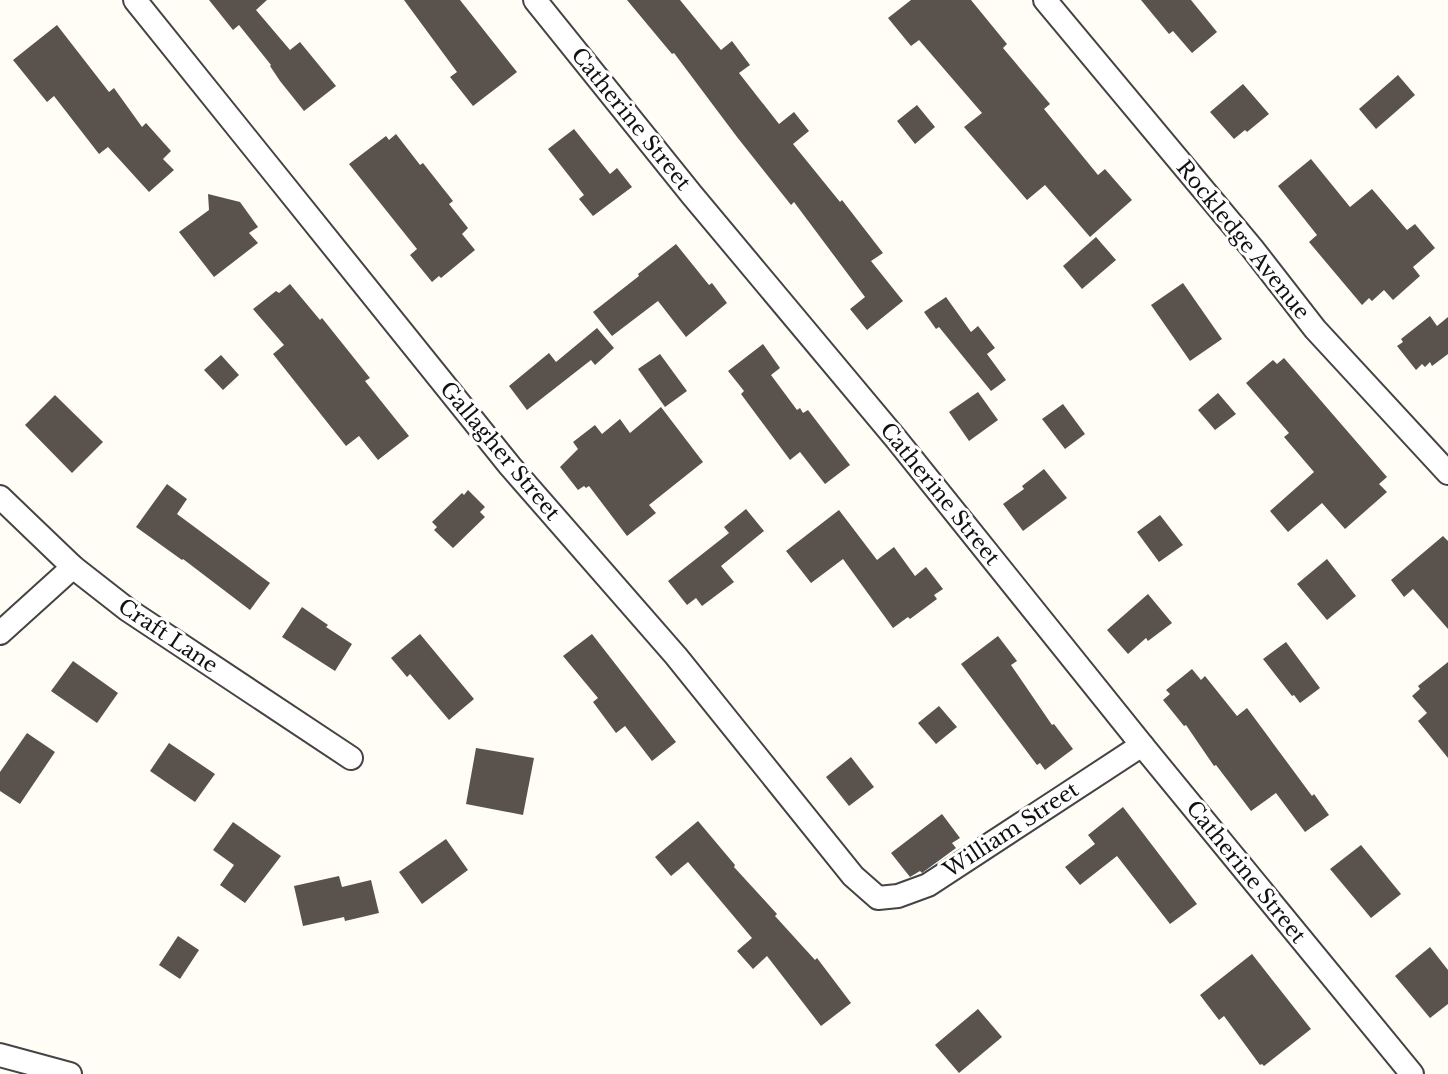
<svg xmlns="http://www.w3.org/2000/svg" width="1448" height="1074" viewBox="0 0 1448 1074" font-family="'Libre Baskerville',serif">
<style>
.building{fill:#5a524d}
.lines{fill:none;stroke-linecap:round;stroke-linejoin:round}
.minor-casing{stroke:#444;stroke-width:26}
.minor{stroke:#fff;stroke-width:22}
.labels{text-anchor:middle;stroke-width:6;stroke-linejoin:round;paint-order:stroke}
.street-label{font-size:21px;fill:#111;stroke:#fff}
</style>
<rect width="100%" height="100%" fill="#fffdf5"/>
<g class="building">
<polygon points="209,0 267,0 256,10 290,50 300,42 336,86 304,111 280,81 270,66 271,65 239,25 233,30"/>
<polygon points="404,0 460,0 517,72 473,106 450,77 457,72"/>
<polygon points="627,0 680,0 721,50 732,41 750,65 739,73 779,124 794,112 809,131 793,144 840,202 842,200 883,253 871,261 903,301 867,330 850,309 865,297 794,202 791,205 737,137 674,53 672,54"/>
<polygon points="911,0 971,0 1007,44 1003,48 1050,104 1044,109 1098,175 1105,169 1132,200 1090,237 1045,185 1027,200 964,127 982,113 919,40 911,46 888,18"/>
<polygon points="1141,0 1191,0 1217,32 1192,53 1173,31 1169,34"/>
<polygon points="57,25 109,92 114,88 142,127 146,123 171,151 163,159 174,170 149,192 108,147 99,154 54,96 47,102 13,60"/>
<polygon points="1398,75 1415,95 1376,129 1359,109"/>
<polygon points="1243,84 1269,114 1247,132 1245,130 1234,139 1210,112"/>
<polygon points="917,105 935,127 915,144 897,121"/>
<polygon points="574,129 610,174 617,168 632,187 593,216 579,199 584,195 548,149"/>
<polygon points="396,134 420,165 423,163 453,201 449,204 468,228 462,234 475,250 441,278 439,276 432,282 410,255 417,249 349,164 386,136 389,140"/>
<polygon points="1311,159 1350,207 1372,189 1407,230 1415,224 1435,248 1413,267 1420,276 1393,300 1384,290 1372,301 1369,298 1362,305 1309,242 1317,235 1278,186"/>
<polygon points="208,194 240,202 258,227 249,233 258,243 214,277 179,232 209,210"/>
<polygon points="1096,237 1116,260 1082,289 1063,266"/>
<polygon points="676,244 709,285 712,283 727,303 686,337 658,301 612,336 593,312 639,276 638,274"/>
<polygon points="1183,283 1222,339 1190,361 1151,305"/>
<polygon points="290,284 320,320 322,318 370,378 365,381 409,436 378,460 359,436 346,446 273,354 284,345 253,309 276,291 279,293"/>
<polygon points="946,297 971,332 978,326 995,348 987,354 1006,380 991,391 939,327 936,329 924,312"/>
<polygon points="1430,316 1437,326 1448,317 1448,354 1432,366 1430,362 1425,367 1422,364 1416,370 1397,346 1403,342 1401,339"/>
<polygon points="597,328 614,348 595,365 591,360 527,410 509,386 549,353 556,362"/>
<polygon points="763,344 780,368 771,375 797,410 800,408 803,413 808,410 850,465 825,484 800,452 790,460 741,394 744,391 728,371"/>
<polygon points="660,354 687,391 665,407 638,369"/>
<polygon points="221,355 239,375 223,390 204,370"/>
<polygon points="1284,358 1387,477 1379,484 1387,492 1345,529 1322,503 1288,532 1270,511 1314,472 1284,437 1289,433 1246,383 1273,360 1277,364"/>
<polygon points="978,392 998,420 969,441 949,412"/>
<polygon points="1218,393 1236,414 1215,430 1198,410"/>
<polygon points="55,395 103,442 72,473 25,425"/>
<polygon points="1063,404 1085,434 1065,449 1042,419"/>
<polygon points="661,407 703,462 649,505 656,513 627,536 589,486 586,488 584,486 578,490 560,467 578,449 573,442 595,425 602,434 620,419 630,433"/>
<polygon points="1044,469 1067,498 1023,531 1003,504 1024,489 1022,486"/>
<polygon points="167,484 187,499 177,514 270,583 250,610 183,559 182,560 136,527"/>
<polygon points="468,490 485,507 480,512 485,517 453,548 434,530 437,527 432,522 462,493 464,495"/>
<polygon points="746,509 764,531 721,566 734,582 702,606 696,598 687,605 668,581 729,533 724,527"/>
<polygon points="839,510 877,560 894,547 915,576 926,567 943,589 934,595 937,599 910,619 908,617 893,628 843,559 811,583 786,551"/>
<polygon points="1160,515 1183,545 1159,562 1137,532"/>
<polygon points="1443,536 1448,541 1448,629 1413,589 1404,597 1391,580"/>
<polygon points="1327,559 1356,596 1327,620 1297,584"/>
<polygon points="1148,594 1172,623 1148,641 1146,638 1128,654 1107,630"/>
<polygon points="302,607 328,625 326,627 352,644 335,671 282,637"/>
<polygon points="420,634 474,699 449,720 410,674 407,677 391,658"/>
<polygon points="592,634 676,742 652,761 625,726 616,733 593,702 598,698 563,656"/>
<polygon points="998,636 1017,661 1011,665 1052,725 1054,724 1073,749 1045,770 1040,763 1037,765 961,664"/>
<polygon points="1286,642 1320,688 1300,703 1294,695 1292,696 1263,659"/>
<polygon points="73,661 118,693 97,723 51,691"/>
<polygon points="1448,662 1448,758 1418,721 1427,713 1412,696 1420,689 1418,686"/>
<polygon points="1192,669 1201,680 1205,676 1237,716 1247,708 1312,796 1314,794 1329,815 1305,832 1276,793 1251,811 1216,765 1214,766 1186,725 1184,726 1163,700 1170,694 1166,690"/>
<polygon points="939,706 957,727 936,744 918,723"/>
<polygon points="27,733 55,752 20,804 0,791 0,772"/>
<polygon points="169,743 215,774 195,802 150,771"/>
<polygon points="476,748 534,758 523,815 466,804"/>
<polygon points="851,757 874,787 849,806 826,777"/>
<polygon points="1123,807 1197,904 1170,924 1117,856 1080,885 1065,867 1095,844 1088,835"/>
<polygon points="942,814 960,838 952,843 956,848 922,873 920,871 910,877 891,853"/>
<polygon points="698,821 735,865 734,867 777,914 775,916 815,960 817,958 851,1003 821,1026 767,956 753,969 737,951 752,938 688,862 671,876 655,857"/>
<polygon points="233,822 281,856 245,903 220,885 234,865 213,850"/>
<polygon points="446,839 468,870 422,904 399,872"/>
<polygon points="1361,845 1401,894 1371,918 1330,869"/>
<polygon points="339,876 342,887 371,880 379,913 345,921 344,917 303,926 294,886"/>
<polygon points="178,936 199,950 180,979 159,965"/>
<polygon points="1430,947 1448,970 1448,1004 1430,1018 1395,976"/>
<polygon points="1252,954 1311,1029 1264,1066 1262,1064 1260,1065 1224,1016 1219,1020 1200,995"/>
<polygon points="978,1009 1002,1037 959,1073 935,1045"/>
</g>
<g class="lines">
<g class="minor-casing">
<g id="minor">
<polyline points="135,0 510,466 676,656 853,876 878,898 898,896 928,885 1142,745"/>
<polyline points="535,0 692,195 897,440 1142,745 1412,1074"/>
<polyline points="1045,0 1252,248 1315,329 1448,473"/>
<polyline points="0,497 73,567 128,610 351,758"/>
<polyline points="0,633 73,567"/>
<polyline points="0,1055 70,1074"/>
</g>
</g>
<use href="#minor" class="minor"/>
</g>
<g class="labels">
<g class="street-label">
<text transform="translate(631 119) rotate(51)" y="7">Catherine Street</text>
<text transform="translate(1243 240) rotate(51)" y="7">Rockledge Avenue</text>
<text transform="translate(500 451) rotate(50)" y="7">Gallagher Street</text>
<text transform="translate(940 494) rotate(51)" y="7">Catherine Street</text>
<text transform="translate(168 636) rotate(34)" y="7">Craft Lane</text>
<text transform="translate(1011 830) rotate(-33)" y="7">William Street</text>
<text transform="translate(1246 872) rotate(51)" y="7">Catherine Street</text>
</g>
</g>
</svg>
